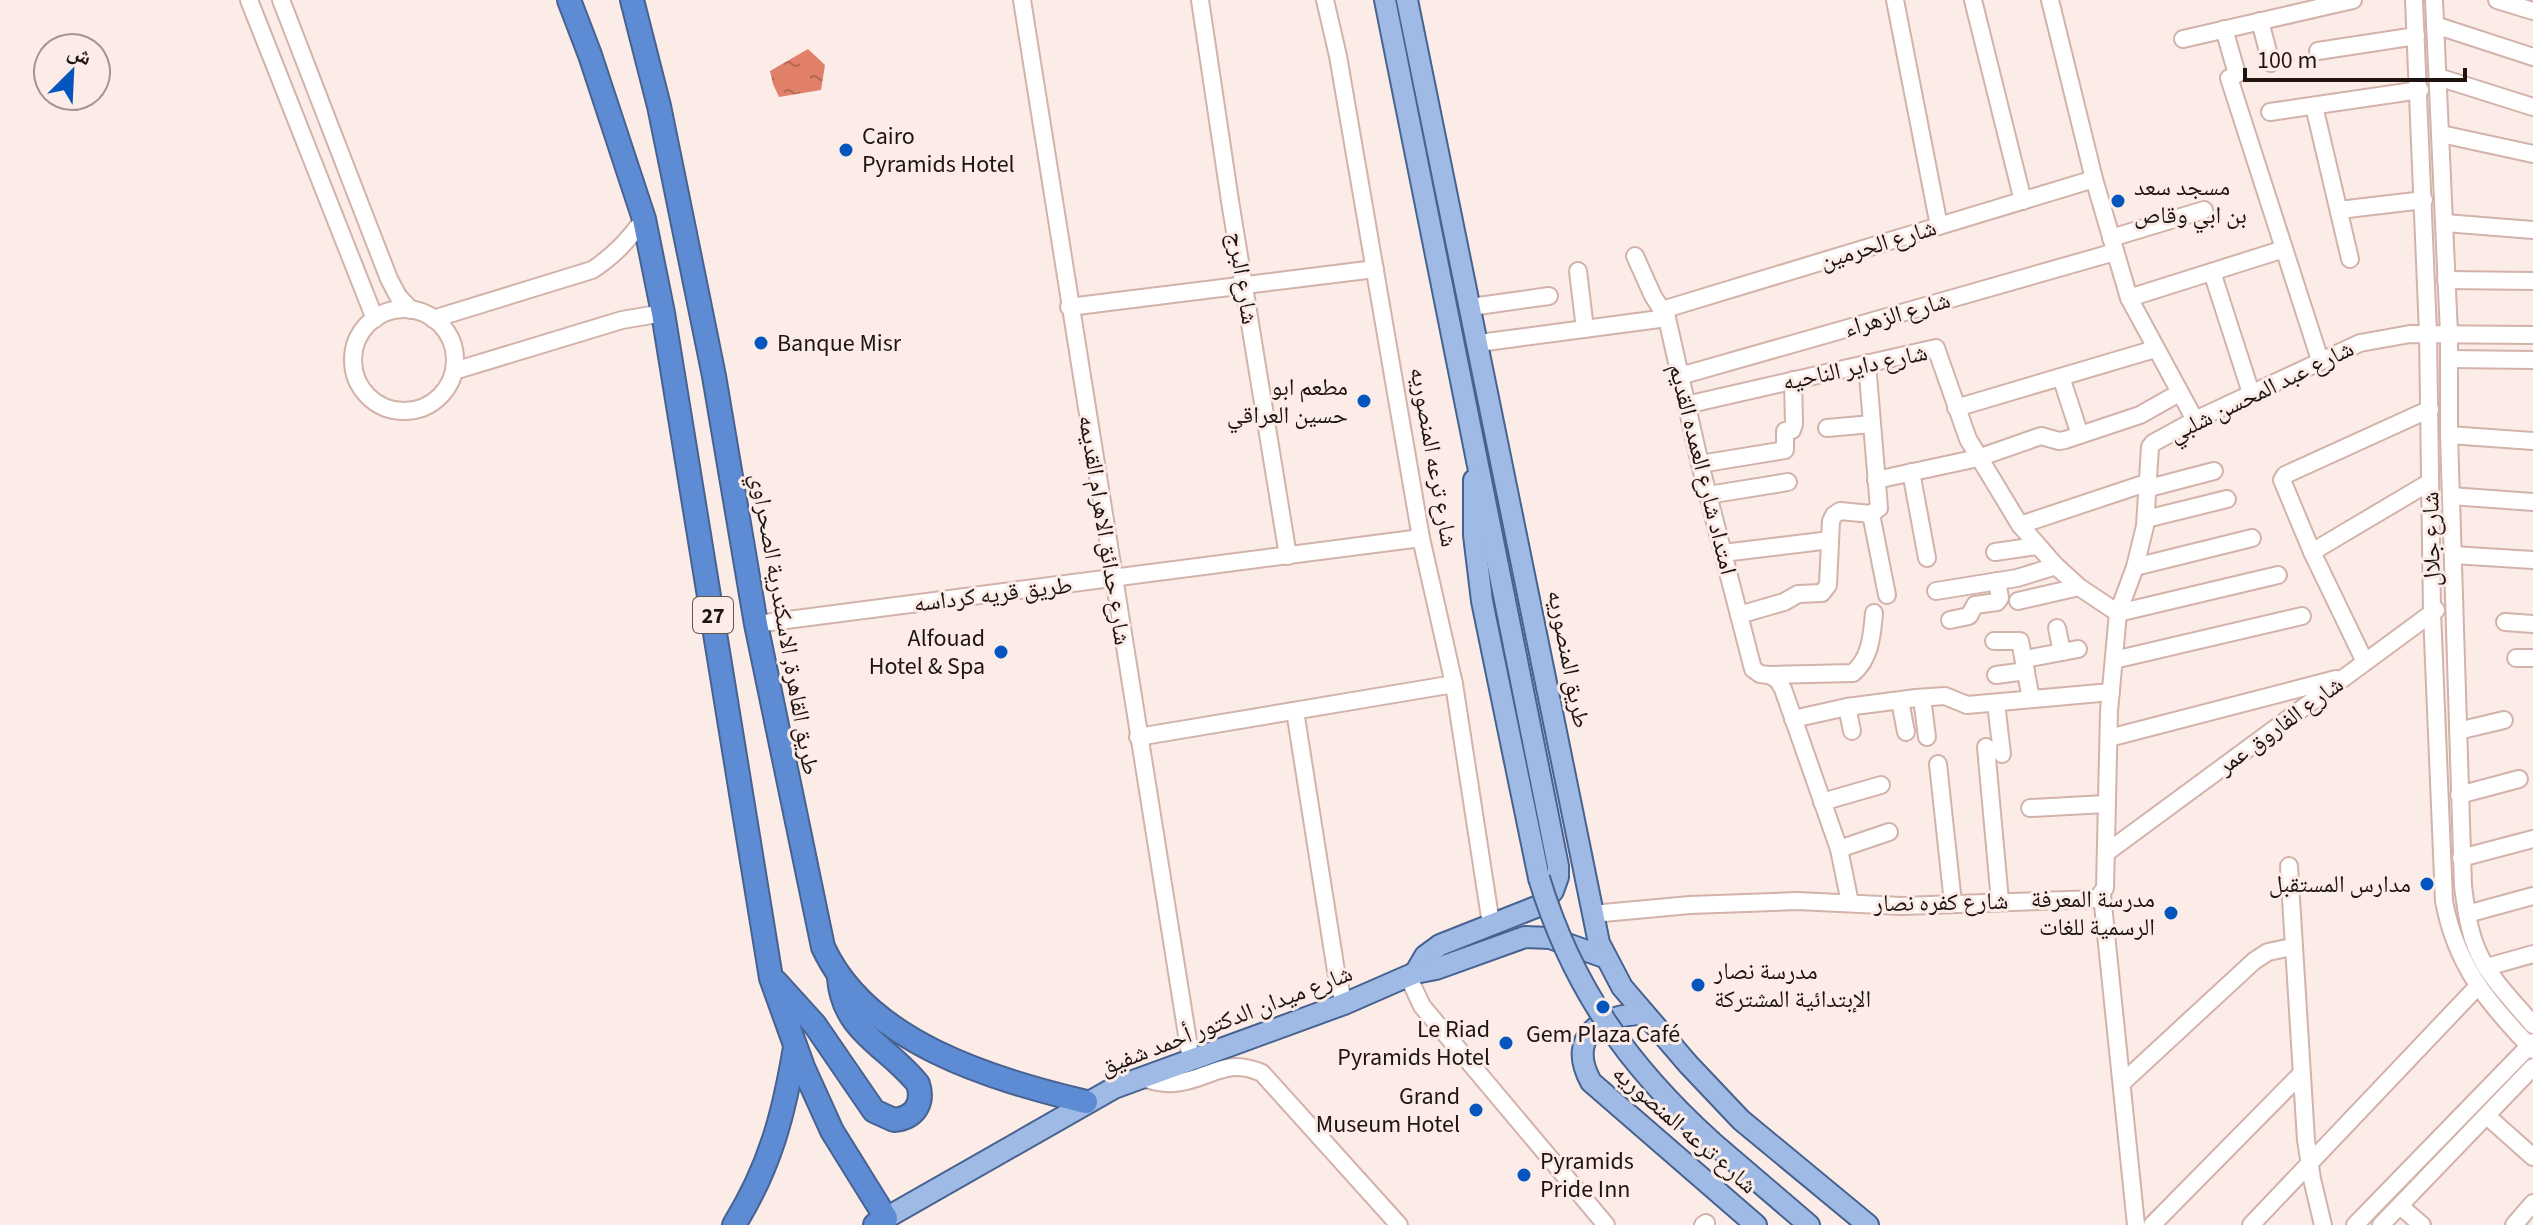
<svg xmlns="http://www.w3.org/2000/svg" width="2533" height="1225" viewBox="0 0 2533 1225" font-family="'Source Sans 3','Noto Naskh Arabic',sans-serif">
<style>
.water{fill:url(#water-ripples)}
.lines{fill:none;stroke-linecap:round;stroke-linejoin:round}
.minor-casing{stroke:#d3b2a9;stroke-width:20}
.major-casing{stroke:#486290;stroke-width:24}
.highway-casing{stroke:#486290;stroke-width:26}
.minor{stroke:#fff;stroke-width:16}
.major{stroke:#9ebae5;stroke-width:20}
.highway{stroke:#5e8cd4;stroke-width:22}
.major-bridge-casing{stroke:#486290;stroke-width:24;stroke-linecap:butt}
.major-bridge{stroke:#9ebae5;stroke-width:20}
.poi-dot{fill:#0555bf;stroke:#fbece8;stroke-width:3}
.labels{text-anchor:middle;stroke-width:6;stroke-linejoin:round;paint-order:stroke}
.shield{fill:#fbece8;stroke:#625552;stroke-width:2}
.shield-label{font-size:22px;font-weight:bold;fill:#201411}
.poi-label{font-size:24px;fill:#201411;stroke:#fbece8;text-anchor:end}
.street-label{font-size:24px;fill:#201411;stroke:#fbece8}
</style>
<defs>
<pattern id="water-ripples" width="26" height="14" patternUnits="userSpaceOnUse" patternTransform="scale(2)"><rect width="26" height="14" fill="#e08068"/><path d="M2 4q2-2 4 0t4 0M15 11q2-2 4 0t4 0" fill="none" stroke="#b56854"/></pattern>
</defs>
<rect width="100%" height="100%" fill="#fbece8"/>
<polygon class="water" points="808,49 825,65 821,90 779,97 773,84 770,71"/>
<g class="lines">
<g class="minor-casing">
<g id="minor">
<polyline points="249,0 375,319"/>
<polyline points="281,0 389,279 398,296 411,310"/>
<polyline points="1022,0 1191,1060"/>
<polyline points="1200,0 1230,201 1288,556"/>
<polyline points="1325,0 1338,56 1421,538 1454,684 1491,924"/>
<polyline points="1895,0 1939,226"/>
<polyline points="1973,0 2023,201"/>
<polyline points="2050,0 2094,179 2129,298 2195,420"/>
<path d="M2414,0L2428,333L2432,613L2444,901C2456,966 2488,1003 2533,1050"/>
<path d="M2434,0L2449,334V435L2463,886C2466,909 2469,933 2479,954C2491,980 2515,1003 2533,1025"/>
<polyline points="2497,0 2533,11"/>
<polyline points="2260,21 2271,63"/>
<polyline points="2435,25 2533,57"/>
<polyline points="2224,29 2237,74"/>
<polyline points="2183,39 2353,0"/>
<polyline points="2318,51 2416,36"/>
<polyline points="2438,77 2533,107"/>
<polyline points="2229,78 2320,360"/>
<polyline points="2314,106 2350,259"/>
<polyline points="2270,112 2420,90"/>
<polyline points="2441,134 2533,154"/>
<polyline points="2339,210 2424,200"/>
<polyline points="2445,223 2533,230"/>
<polyline points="2111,238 2204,210"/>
<path d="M1635,256L1653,296L1667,318L1700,464L1753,669L1760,674L1769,675L1853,673C1871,658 1872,634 1874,613"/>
<polyline points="1578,271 1585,329"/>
<polyline points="2212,272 2251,393"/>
<polyline points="2446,280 2533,281"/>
<polyline points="2129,298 2284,249"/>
<polyline points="1069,307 1375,269"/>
<polyline points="1471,307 1549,296"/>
<circle cx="404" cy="360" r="51"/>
<polyline points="1662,310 2094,179"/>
<path d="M433,319L592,270C614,256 628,240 644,219"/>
<polyline points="1479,343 1667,318"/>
<polyline points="2449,359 2533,360"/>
<polyline points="454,371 622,320 663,313"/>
<polyline points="1680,376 2115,252"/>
<polyline points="2061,377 2080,435"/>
<polyline points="1686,405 1936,348 1968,439 2020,525 2056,566 2079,587 2118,613"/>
<polyline points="1956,408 2155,349"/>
<polyline points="1827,428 1872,424"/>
<polyline points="2449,435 2533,441"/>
<polyline points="1700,464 1785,450 1785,431 1792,430 1794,424 1793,380"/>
<polyline points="1911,472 1927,558"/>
<polyline points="1876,480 1978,458 2041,436 2059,441 2065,440 2140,415 2179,393"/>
<polyline points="2149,488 2214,471"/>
<polyline points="1708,495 1788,482"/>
<polyline points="2451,496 2533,502"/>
<polyline points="1871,514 1887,595"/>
<polyline points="2146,519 2227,499"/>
<polyline points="2020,525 2149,482"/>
<polyline points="1995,552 2037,546"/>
<polyline points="2312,552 2430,482"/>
<polyline points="1723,553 1830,540"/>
<polyline points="2453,555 2533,560"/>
<polyline points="2135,567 2252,538"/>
<polyline points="1936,591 2017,578 2056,566"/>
<polyline points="2018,601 2079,587"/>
<polyline points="2118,613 2278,575"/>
<polyline points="1739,615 1784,602 1798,594 1822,593 1828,585 1831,521 1834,515 1840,511 1871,514 1879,508 1867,363"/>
<polyline points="1950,620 1969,616 1975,605 1997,602 2000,598 1997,581"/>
<polyline points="2505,622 2533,624"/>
<polyline points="756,624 1421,538"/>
<polyline points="2057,628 2062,652"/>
<polyline points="1994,641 2020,641 2031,699"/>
<polyline points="2516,658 2533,658"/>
<polyline points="2025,659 2078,649"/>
<polyline points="2114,660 2302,616"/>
<polyline points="2365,662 2312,552 2282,480 2285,475 2430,409"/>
<polyline points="1769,675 1777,679 1783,689 1839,849 1850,903"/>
<polyline points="1996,675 2026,671"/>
<polyline points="1922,698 1927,737"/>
<polyline points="1900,701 1906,732"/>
<polyline points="1996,703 2002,754"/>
<polyline points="1847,707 1852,731"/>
<polyline points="1295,711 1336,971 1344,1004"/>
<polyline points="1793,719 1847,707 1916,698 1945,696 1967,705 2111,692"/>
<polyline points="2458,731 2504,720"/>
<polyline points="1138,737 1454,684"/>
<polyline points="2109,738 2336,679"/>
<polyline points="1986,747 2000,901"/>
<polyline points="1938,764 1953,903"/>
<polyline points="2459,795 2519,779"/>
<polyline points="1822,802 1881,785"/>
<polyline points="2030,808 2106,804"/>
<polyline points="1839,849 1889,832"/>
<polyline points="2106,853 2436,610"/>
<polyline points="2461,858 2533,839"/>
<polyline points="2289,866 2306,1140 2312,1179 2323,1225"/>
<polyline points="2102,895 2136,1225"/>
<polyline points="1592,914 1690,905 1797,901 1902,906 2097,899 2105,888 2109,711 2118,613 2135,567 2145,526 2150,447 2153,443 2195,420 2360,343 2410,334 2533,335"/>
<polyline points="2467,914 2533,896"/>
<polyline points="2487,967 2533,954"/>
<polyline points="1408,976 1422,1006 1606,1225"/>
<path d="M1142,1078C1153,1081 1163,1084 1174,1083C1211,1080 1223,1056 1262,1073L1399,1225"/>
<polyline points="2122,1083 2254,961 2268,952 2292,947"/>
<polyline points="2487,1116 2533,1157"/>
<polyline points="2400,1206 2422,1225"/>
<polyline points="1703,1225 1706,1223"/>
<polyline points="2152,1225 2301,1074"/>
<polyline points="2251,1225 2478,986"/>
<polyline points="2355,1225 2533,1042"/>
<polyline points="2381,1225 2533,1067"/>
<polyline points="2514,1225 2533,1203"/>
</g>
</g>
<g class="major-casing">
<g id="major">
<polyline points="1385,0 1558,866 1558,877 1553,891 1541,905 1440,945 1425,956 1415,973"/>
<polyline points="1407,0 1599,943 1622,987 1688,1064 1741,1120 1868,1225"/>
<polyline points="1474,480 1474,535 1482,601 1539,878"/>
<path d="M1643,1014C1601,1015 1566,1036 1591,1082L1756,1225"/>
<polyline points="1712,1142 1809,1225"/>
<polyline points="886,1218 1114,1088 1344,1004 1415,973 1436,969 1525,937 1550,938 1604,957"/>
</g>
</g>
<g class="highway-casing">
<g id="highway">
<polyline points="569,0 590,55 644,219 663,313 771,978 803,1067 832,1131 886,1218 875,1225"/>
<path d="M632,0L659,106L714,376L756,624L823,947C867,1043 992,1079 1086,1102"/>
<path d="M776,982L815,1025L874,1111L894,1120C915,1118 924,1103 918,1084C888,1046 843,1032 839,978"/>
<path d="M734,1225C770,1167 784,1114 795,1047"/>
</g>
</g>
<use href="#minor" class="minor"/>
<use href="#major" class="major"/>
<use href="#highway" class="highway"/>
<g class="major-bridge-casing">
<path id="major-bridge" d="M1539,878C1572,987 1628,1066 1712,1142"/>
</g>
<use href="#major-bridge" class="major-bridge"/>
</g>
<g class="poi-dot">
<circle cx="846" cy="150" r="8"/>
<circle cx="2118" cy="201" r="8"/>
<circle cx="761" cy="343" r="8"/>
<circle cx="1364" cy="401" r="8"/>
<circle cx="1001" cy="652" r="8"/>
<circle cx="2427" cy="884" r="8"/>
<circle cx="2171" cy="913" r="8"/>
<circle cx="1698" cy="985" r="8"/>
<circle cx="1603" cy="1007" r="8"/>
<circle cx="1506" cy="1043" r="8"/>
<circle cx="1476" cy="1110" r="8"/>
<circle cx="1524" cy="1175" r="8"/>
</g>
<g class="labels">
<rect class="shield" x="693" y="597" width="40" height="36" rx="6"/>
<g class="shield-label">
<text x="713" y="623">27</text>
</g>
<g class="poi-label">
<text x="862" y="144" text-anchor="start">Cairo<tspan x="862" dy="28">Pyramids Hotel</tspan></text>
<text x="2134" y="195" text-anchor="start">مسجد سعد<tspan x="2134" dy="28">بن ابي وقاص</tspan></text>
<text x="777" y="351" text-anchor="start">Banque Misr</text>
<text x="1348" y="395">مطعم ابو<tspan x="1348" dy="28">حسين العراقي</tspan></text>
<text x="985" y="646">Alfouad<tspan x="985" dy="28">Hotel &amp; Spa</tspan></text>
<text x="2411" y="892">مدارس المستقبل</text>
<text x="2155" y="907">مدرسة المعرفة<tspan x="2155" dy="28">الرسمية للغات</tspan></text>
<text x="1714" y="979" text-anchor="start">مدرسة نصار<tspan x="1714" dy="28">الإبتدائية المشتركة</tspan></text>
<text x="1490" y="1037">Le Riad<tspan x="1490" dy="28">Pyramids Hotel</tspan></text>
<text x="1603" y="1042" text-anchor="middle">Gem Plaza Café</text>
<text x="1460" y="1104">Grand<tspan x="1460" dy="28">Museum Hotel</tspan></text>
<text x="1540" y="1169" text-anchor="start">Pyramids<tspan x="1540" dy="28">Pride Inn</tspan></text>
</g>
<g class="street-label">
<text transform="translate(1878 244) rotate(-17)" y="8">شارع الحرمين</text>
<text transform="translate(1243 278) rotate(81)" y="8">شارع البرج</text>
<text transform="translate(1897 314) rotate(-16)" y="8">شارع الزهراء</text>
<text transform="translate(1855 367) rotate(-12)" y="8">شارع داير الناحيه</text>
<text transform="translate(2261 391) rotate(-26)" y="8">شارع عبد المحسن شلبي</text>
<text transform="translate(1434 457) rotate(80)" y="8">شارع ترعه المنصوريه</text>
<text transform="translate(1703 469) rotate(76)" y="8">امتداد شارع العمده القديم</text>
<text transform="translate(1105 530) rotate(81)" y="8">شارع حدائق الاهرام القديمه</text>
<text transform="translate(2431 539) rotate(-91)" y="8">شارع جلال</text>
<text transform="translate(993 594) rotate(-7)" y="8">طريق قريه كرداسه</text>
<text transform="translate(785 624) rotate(80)" y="8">طريق القاهرة, الاسكندرية الصحراوي</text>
<text transform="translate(1569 659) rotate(79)" y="8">طريق المنصوريه</text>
<text transform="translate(2280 725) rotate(-36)" y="8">شارع الفاروق عمر</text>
<text transform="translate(1941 902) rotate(-1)" y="8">شارع كفره نصار</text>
<text transform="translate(1226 1020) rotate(-21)" y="8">شارع ميدان الدكتور أحمد شفيق</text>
<text transform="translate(1685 1129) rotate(41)" y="8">شارع ترعه المنصوريه</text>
</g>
</g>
<g transform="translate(72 72) rotate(24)"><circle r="38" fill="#fbece8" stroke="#a39692" stroke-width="2"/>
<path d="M0-6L14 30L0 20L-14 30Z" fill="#0555bf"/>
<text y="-12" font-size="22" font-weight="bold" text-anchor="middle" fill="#201411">ش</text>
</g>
<path d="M2245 68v12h220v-12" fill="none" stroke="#201411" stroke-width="4"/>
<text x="2257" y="68" font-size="24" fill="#201411" stroke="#fbece8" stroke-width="6" paint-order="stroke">100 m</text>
</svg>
